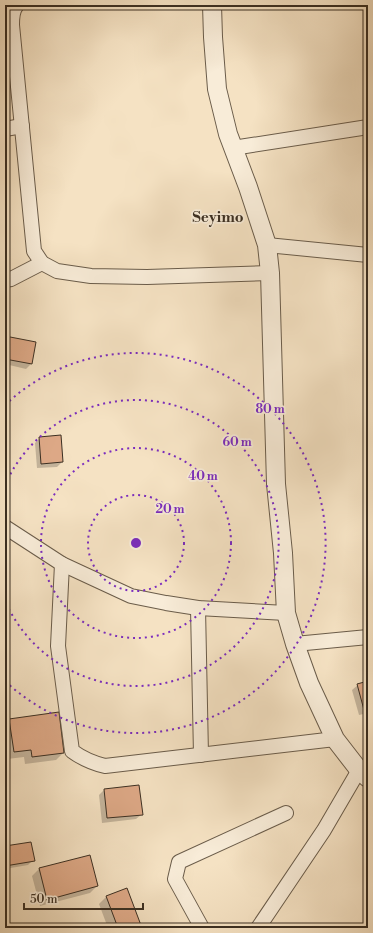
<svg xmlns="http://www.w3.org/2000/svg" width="373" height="933" viewBox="0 0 373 933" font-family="'Libre Bodoni',serif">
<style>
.shadow{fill:#0003}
.building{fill:#dea987;stroke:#3b2f22}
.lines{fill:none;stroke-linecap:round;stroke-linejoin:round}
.minor-casing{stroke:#6a5c4a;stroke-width:16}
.tertiary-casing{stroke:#6a5c4a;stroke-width:20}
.minor{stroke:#f8ecd8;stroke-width:14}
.tertiary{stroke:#f8ecd8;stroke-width:18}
.ring{fill:none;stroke:#7b2cbf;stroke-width:2;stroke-dasharray:2 4}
.labels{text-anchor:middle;stroke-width:3.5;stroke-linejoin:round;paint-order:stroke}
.quarter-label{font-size:15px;font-weight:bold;fill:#3b2f22;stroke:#f8ecd8}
.centre{fill:#7b2cbf;stroke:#f8ecd8;stroke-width:2}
.ring-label{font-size:12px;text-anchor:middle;font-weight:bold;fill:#7b2cbf;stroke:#f8ecd8;stroke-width:3.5;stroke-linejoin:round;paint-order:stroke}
</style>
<rect width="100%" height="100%" fill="#f5e2c3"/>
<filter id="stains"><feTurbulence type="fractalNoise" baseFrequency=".005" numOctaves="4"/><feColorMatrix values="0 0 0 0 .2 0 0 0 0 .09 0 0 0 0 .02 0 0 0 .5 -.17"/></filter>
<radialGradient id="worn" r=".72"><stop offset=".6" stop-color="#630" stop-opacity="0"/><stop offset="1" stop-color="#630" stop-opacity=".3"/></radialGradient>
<g class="shadow">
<polygon points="5,337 31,364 26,369 5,364"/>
<polygon points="40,438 62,462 57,467 37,468 35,443"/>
<polygon points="368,682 368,713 359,715 352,690 358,685"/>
<polygon points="10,720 63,753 56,760 25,764 24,757 7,759 5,745 5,725"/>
<polygon points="104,790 142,814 136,819 102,823 99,795"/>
<polygon points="5,847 33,860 28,865 5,869"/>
<polygon points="89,856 97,886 90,893 40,906 32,876 39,869"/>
<polygon points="106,897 141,928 108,928 99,904"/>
</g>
<g class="building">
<polygon points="5,336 36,342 32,364 5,359"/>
<polygon points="61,435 63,462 41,464 39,437"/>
<polygon points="368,681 368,709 364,710 357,684"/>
<polygon points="59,712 64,753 32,757 31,750 14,752 9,719"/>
<polygon points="139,785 143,815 107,818 104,789"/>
<polygon points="31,842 35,861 5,866 5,846"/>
<polygon points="90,855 98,886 47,900 39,868"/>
<polygon points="127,888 142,928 118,928 106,896"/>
</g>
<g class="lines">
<g class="minor-casing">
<g id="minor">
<path d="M17,5C12,10 12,18 12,25L34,251L42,263L57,271L91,276L147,277L270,273"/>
<polyline points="5,129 22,126"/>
<polyline points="233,148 368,127"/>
<polyline points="267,245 368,255"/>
<polyline points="5,280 11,279 42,263"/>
<polyline points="5,527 62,564 131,596 166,603 198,608 286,613"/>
<path d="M62,564L58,646L72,751C83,759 92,763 105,766L335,739"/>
<polyline points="198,608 201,755"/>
<polyline points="295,644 368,637"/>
<polyline points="202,928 175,879 179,862 286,813"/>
<polyline points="258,928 324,830 359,770"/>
</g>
</g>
<g class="tertiary-casing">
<polyline id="tertiary" points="212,5 213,37 217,89 228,134 248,187 267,245 270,273 276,484 283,553 286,613 295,644 309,683 335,739 359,770 368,778"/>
</g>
<use href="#minor" class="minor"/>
<use href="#tertiary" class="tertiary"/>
</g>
<g class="ring">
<circle cx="136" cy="543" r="48"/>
<circle cx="136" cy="543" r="95"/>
<path d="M5 485A143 143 0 1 1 5 601"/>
<path d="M5 405A190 190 0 1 1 5 681"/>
</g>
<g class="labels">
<g class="quarter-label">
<text x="218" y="222">Seyimo</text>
</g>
</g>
<circle cx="136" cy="543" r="6" class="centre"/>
<g class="ring-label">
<text x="270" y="413">80 m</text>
<text x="237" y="446">60 m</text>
<text x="203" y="480">40 m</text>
<text x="170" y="513">20 m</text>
</g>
<rect width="373" height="933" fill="none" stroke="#f5e2c3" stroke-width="20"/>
<rect x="6" y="6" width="361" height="921" fill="none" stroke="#3b2f22" stroke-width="2"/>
<rect x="10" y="10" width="353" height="913" fill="none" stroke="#3b2f22"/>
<path d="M24 903v6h119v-6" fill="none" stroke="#3b2f22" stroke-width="2"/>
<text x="30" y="903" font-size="12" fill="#3b2f22" stroke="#f8ecd8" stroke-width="3" paint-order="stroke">50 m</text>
<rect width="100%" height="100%" filter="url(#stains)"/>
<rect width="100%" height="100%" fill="url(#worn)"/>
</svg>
